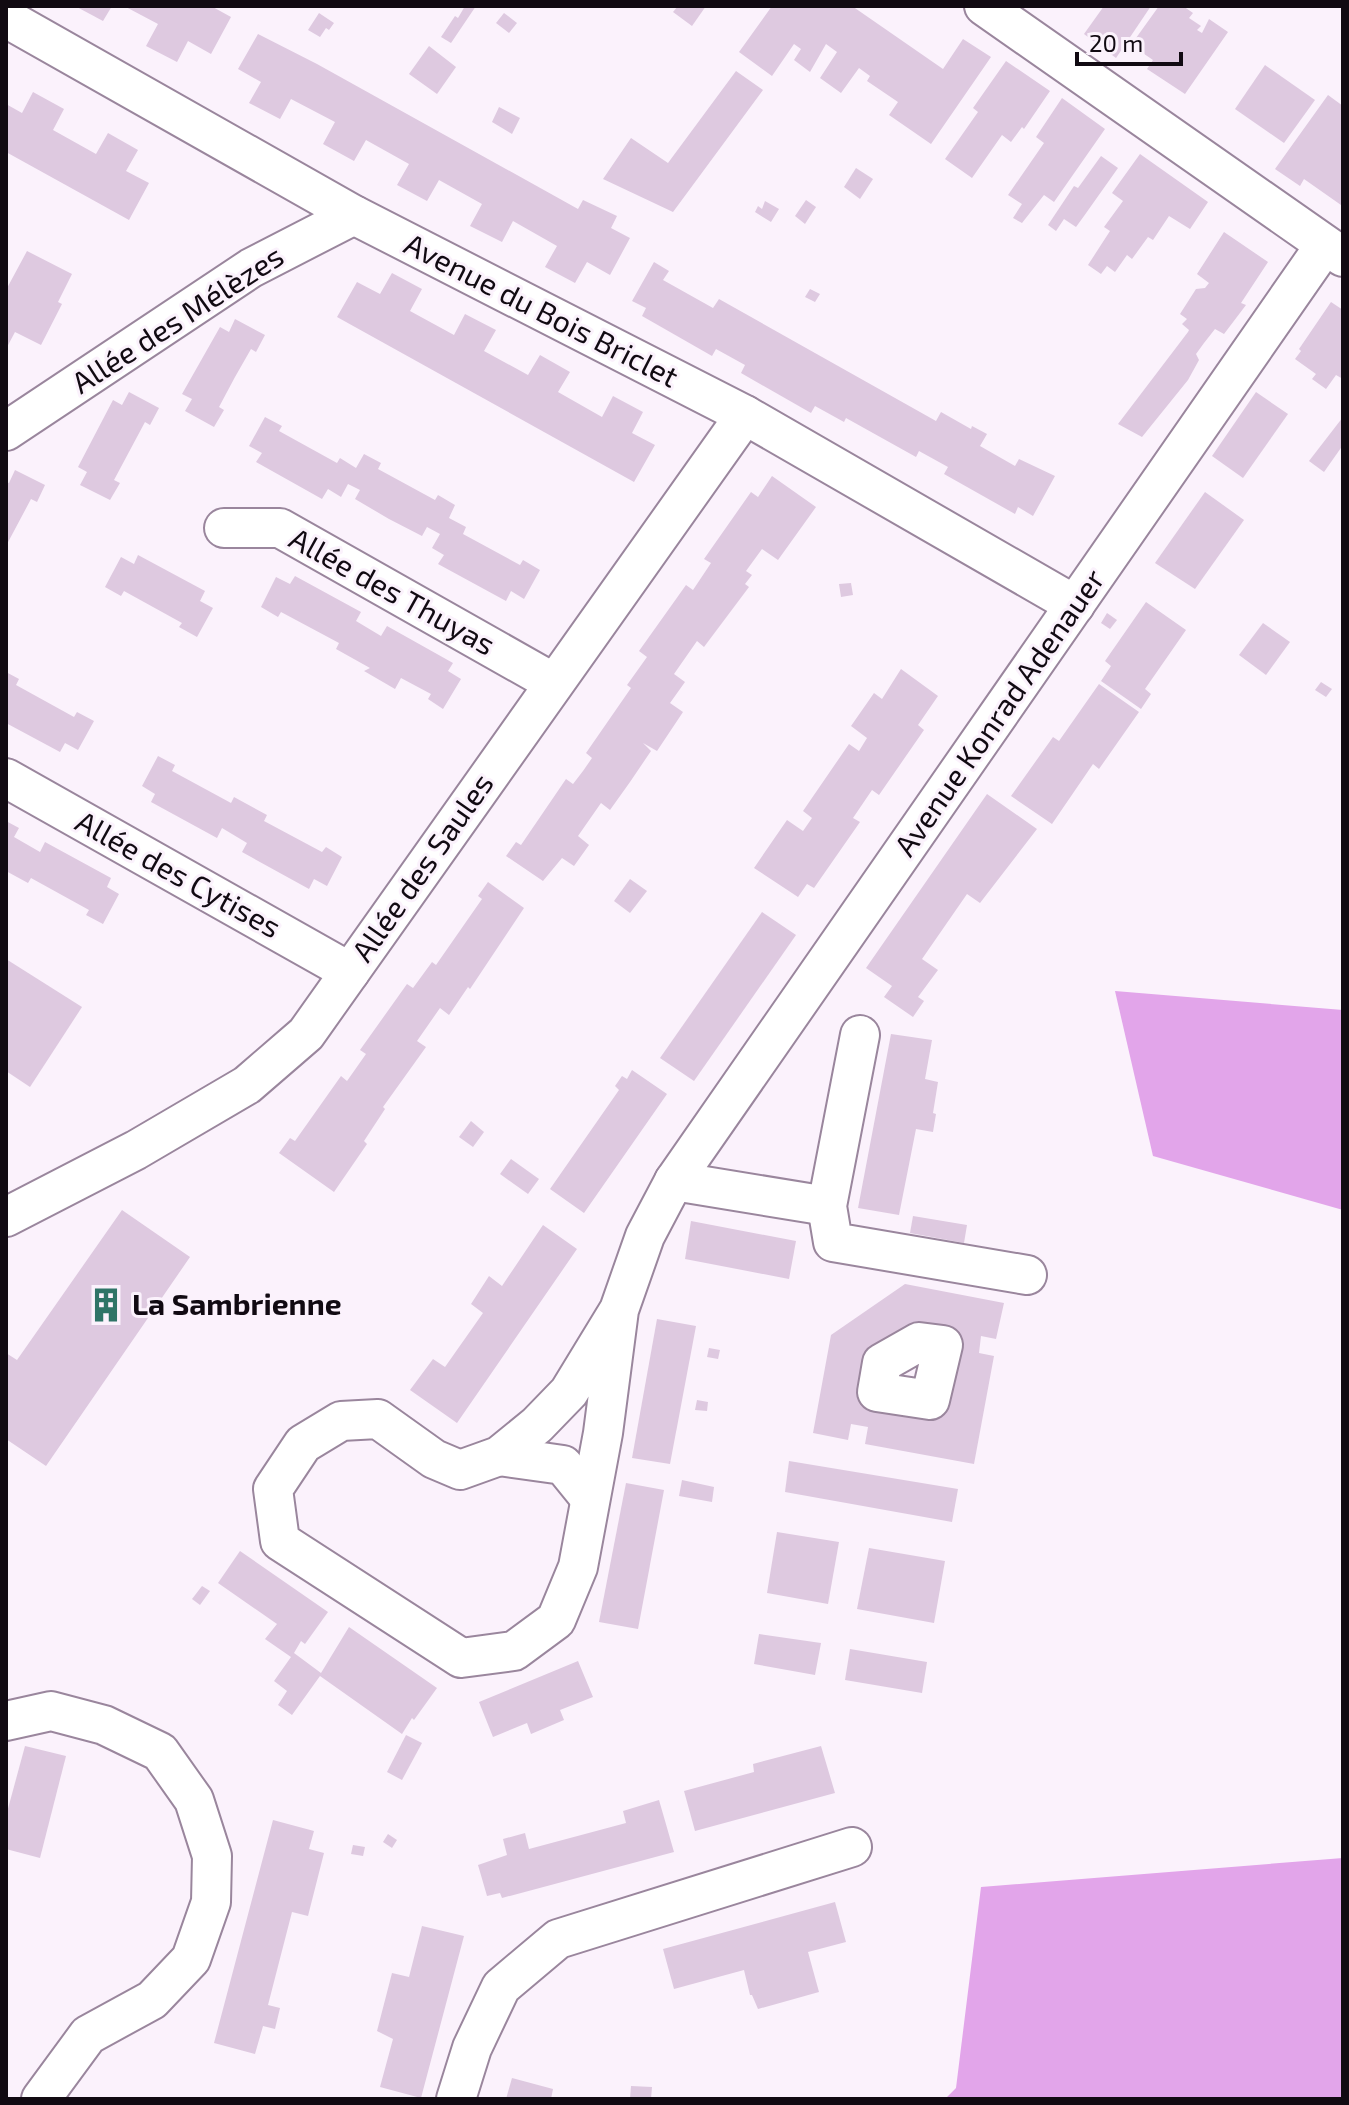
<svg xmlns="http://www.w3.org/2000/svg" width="1349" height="2105" viewBox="0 0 1349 2105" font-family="'Exo 2',sans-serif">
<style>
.forest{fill:#e2a5ea}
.building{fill:#dec9e0;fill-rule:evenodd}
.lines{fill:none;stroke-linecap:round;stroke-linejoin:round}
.minor-casing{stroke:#9a869d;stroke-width:42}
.minor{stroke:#fff;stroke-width:38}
.labels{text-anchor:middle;stroke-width:6;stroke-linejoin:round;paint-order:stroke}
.street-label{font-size:30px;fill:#110a12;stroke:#fbf2fc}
.poi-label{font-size:30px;font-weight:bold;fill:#110a12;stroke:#fbf2fc;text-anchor:start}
</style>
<rect width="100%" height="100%" fill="#fbf2fc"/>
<g class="forest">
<polygon points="1115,991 1343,1010 1343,1210 1153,1156"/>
<polygon points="1343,1858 1343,2099 945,2099 956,2088 981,1887"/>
</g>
<g class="building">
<polygon points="75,6 112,6 103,21"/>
<polygon points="124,6 211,6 231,17 211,54 188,41 177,62 146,46 158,24"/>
<polygon points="465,6 476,6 451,43 441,37 455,16 458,18"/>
<polygon points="678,6 706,6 692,26 673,12"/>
<polygon points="772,6 852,6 943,69 963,39 991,57 931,144 889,115 898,102 867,81 870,76 859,68 841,93 820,78 837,52 826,44 810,72 794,60 801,49 794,44 772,76 739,52"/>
<polygon points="1104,6 1151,6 1116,58 1084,34"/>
<polygon points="1159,6 1183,6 1193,13 1189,18 1201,26 1197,30 1202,33 1209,19 1228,32 1185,94 1147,69 1153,60 1131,45"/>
<polygon points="319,13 334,23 329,30 326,28 320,37 308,30"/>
<polygon points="504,13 517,23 509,33 496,23"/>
<polygon points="258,34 317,64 578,209 583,200 617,216 611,228 630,238 610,275 587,262 575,283 545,267 557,246 513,221 502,242 470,226 482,204 439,180 427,201 397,185 409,164 366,140 354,161 323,144 335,122 291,99 280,119 249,103 261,82 238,69"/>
<polygon points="429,46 456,67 437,94 409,74"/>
<polygon points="1006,61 1050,91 1024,129 1022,127 1011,142 1002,135 972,178 945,159 978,112 973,108"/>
<polygon points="1265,65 1315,100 1284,143 1235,109"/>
<polygon points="736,71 763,90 673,212 603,179 631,138 668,163"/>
<polygon points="33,92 64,109 53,130 96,154 108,133 138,150 126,171 149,183 129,220 6,152 6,104 22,113"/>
<polygon points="1328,95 1343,106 1343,202 1341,205 1304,179 1300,186 1275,169"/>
<polygon points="1062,98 1105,129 1054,202 1044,195 1022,223 1013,218 1022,204 1008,195 1044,143 1036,137"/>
<polygon points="499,107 520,118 512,134 492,122"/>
<polygon points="1140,154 1208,202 1190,229 1169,216 1153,240 1148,237 1132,259 1127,255 1115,272 1107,266 1101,274 1088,265 1110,231 1104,227 1123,201 1112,193"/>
<polygon points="1101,156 1118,168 1084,216 1076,227 1064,219 1056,231 1048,225 1074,186 1078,188"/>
<polygon points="856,168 873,179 860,199 844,187"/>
<polygon points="806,200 816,207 805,224 795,216"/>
<polygon points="765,201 779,209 771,222 755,212 758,206 762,209"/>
<polygon points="1224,232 1268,262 1241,303 1246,305 1224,334 1215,329 1204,343 1196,354 1199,360 1188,380 1142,437 1118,424 1188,332 1189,330 1182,324 1187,319 1180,314 1196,289 1205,288 1209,283 1197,274"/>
<polygon points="27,251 72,274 58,302 62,304 41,345 15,332 6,349 6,290"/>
<polygon points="654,262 669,271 663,280 713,308 719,299 936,421 941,412 971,429 972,426 987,434 980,446 1015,466 1019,459 1055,476 1033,516 1018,507 1015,514 944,474 948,467 919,451 916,457 846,418 844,422 815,406 811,413 741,373 745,365 716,349 712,356 642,316 646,308 632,301"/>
<polygon points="392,273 422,289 410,311 454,335 465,314 496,330 484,351 528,375 540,355 570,372 558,392 602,417 613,396 643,412 632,433 655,445 634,482 337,317 357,282 380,294"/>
<polygon points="810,289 820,294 815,302 805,297"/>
<polygon points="1331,302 1343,310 1343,379 1336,375 1326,389 1312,379 1316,374 1295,359 1301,351 1299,349"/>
<polygon points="235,319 265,335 256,352 251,349 235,377 219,407 224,410 214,427 185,411 192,399 182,394 220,327 229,332"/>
<polygon points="129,392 159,408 150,425 145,422 114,480 120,483 110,500 80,485 87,472 78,467 113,400 122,405"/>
<polygon points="1256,392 1288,414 1243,478 1212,456"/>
<polygon points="265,417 282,426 279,431 337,463 340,458 356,468 364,454 381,463 378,469 435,500 438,495 455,505 449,518 466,527 463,534 520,565 523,560 540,570 524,599 511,591 506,601 438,564 444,555 432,548 440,534 427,527 422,536 389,519 355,499 360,490 348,484 341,497 328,489 322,499 256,462 262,453 249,446"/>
<polygon points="1343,417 1343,445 1324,472 1309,461"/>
<polygon points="15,470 45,485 37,502 31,499 6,546 6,482 9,483"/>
<polygon points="772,476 816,507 778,560 762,549 746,571 752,575 745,584 749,587 704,647 697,641 674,674 685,682 670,703 683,712 657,751 643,743 651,751 630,782 610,810 601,803 578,836 589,845 574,866 562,858 543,881 506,856 516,842 521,845 566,779 573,784 583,771 592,758 586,753 631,688 627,685 647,657 639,651 686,585 693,590 711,563 704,559 751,492 758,497"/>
<polygon points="1205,492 1244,520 1195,589 1155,563"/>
<polygon points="138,555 205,591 200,601 213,608 197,637 179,627 182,623 124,591 121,596 105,587 121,557 134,564"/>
<polygon points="295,576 361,612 356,621 381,636 387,626 453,663 448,671 461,679 443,709 428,699 431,694 401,678 395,689 364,671 370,668 336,649 339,643 281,612 278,617 261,607 276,577 290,584"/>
<polygon points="851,583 853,595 841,597 839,584"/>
<polygon points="1146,602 1186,630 1145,689 1151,694 1141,709 1101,681 1111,666 1105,661"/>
<polygon points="1107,613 1117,620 1110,629 1101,623"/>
<polygon points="1263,623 1290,642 1266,675 1239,655"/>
<polygon points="901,669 938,696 918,725 924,730 879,795 872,790 853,818 860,822 814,888 807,884 798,897 754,868 787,820 803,831 812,818 803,811 849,744 859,751 867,738 851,726 874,693 882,699"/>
<polygon points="6,672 19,679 16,685 74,717 77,712 94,721 78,750 65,743 60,752 6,723"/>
<polygon points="1321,682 1332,689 1326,697 1315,690"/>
<polygon points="1099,684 1139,712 1099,769 1093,764 1052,824 1011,796 1053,737 1059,741"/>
<polygon points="158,756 175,765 172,771 231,803 234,797 267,815 264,821 322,852 326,847 342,857 327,886 314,879 309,889 242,852 247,843 222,828 217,838 151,802 155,794 142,786"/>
<polygon points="987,794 1037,829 980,903 967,894 922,959 938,970 918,997 924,1001 913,1017 884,997 892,986 866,968"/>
<polygon points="6,821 19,828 14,837 40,852 45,842 111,878 107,887 119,894 103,924 86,915 89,910 31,878 28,883 6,871"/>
<polygon points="630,879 647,891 630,913 614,901"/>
<polygon points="488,882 524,908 470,989 468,987 449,1015 440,1008 417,1041 426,1047 383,1107 385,1109 364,1141 367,1144 334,1192 279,1153 290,1138 295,1141 341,1076 347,1081 366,1054 360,1050 407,984 413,988 432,962 436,965 482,899 478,896"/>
<polygon points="762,912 796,935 694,1081 660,1058"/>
<polygon points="6,959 82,1007 30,1087 6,1071"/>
<polygon points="891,1034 932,1040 925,1079 938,1082 933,1113 936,1114 933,1132 916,1129 899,1215 858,1208"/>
<polygon points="632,1070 667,1094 584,1213 550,1189 619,1090 615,1086 622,1076 627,1079"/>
<polygon points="471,1121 484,1132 473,1147 459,1137"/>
<polygon points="511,1159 539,1179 528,1194 500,1174"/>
<polygon points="122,1210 190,1257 46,1466 6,1439 6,1353 17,1360"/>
<polygon points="913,1216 967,1225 964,1243 910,1233"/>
<polygon points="691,1221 796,1241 789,1279 685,1259"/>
<polygon points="543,1225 577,1249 457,1423 410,1390 433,1359 445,1367 483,1313 471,1304 489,1276 502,1286"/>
<path d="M905,1284L1004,1303L996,1339L981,1336L979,1353L994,1356L974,1464L865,1444L868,1427L851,1424L848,1440L813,1433L831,1335ZM916,1335L935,1408L874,1363Z"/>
<polygon points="657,1319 696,1326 670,1464 632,1458"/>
<polygon points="709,1348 720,1350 718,1359 707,1357"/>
<polygon points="697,1400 708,1402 707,1411 695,1410"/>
<polygon points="789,1461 958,1489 952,1522 785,1492"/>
<polygon points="682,1480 714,1487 712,1502 679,1496"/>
<polygon points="626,1483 664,1490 638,1629 599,1622"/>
<polygon points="777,1532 839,1542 828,1604 767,1593"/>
<polygon points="869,1548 945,1561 934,1623 857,1609"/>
<polygon points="240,1551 328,1612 305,1644 301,1641 294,1653 321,1673 349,1627 437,1688 414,1720 412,1718 402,1734 320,1676 292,1715 278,1705 287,1691 274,1681 291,1657 265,1639 277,1624 218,1583"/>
<polygon points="202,1586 210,1591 200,1605 192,1599"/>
<polygon points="759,1634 821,1643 815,1675 754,1664"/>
<polygon points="850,1649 927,1662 922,1693 845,1680"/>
<polygon points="578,1661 593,1697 560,1710 564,1720 531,1734 527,1723 493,1737 479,1702"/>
<polygon points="406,1735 422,1743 402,1780 387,1772"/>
<polygon points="25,1746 66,1756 40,1858 6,1849 6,1816"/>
<polygon points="821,1746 835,1793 695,1831 684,1791 754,1772 753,1764"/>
<polygon points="659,1800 674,1852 502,1898 500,1893 487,1896 478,1865 507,1855 503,1839 525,1833 529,1849 626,1823 623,1811"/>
<polygon points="273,1820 314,1831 309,1849 324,1853 308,1916 292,1912 268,2005 280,2008 275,2029 263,2026 255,2054 214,2043"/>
<polygon points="388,1834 397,1840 392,1848 383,1842"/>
<polygon points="353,1845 365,1847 363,1856 351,1854"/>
<polygon points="835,1902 846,1942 808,1952 819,1992 758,2009 752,1995 750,1995 744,1970 674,1989 663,1949"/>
<polygon points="422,1926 464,1936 421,2098 380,2087 393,2039 377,2031 392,1973 409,1977"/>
<polygon points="512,2078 553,2089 551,2099 506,2099"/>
<polygon points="631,2086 652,2087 651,2099 630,2099"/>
</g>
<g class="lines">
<g class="minor-casing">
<g id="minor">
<polyline points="984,6 1343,257"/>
<polyline points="6,18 354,215 745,415 1075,605"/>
<polyline points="6,431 251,268 354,215"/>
<polyline points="224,528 280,528 554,683"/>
<polyline points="6,778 350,972"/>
<polyline points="860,1035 827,1206 833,1242 1027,1275"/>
<polyline points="674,1181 827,1206"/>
<polyline points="6,1217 136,1150 247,1085 306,1034 745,415"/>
<polyline points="619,1310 569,1392 537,1425 499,1456 460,1470 434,1459 378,1419 341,1421 303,1444 273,1489 280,1541 461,1658 514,1651 556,1620 578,1567 603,1433 619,1310 645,1236 674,1181 1325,245"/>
<polygon points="919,1342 943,1345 930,1400 877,1392 882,1363"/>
<polyline points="499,1456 563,1465 589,1497"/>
<polyline points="6,1721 51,1711 104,1725 160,1752 194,1800 212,1856 211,1902 191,1959 152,2000 88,2035 41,2099"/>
<polyline points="456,2099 472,2048 501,1987 558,1939 852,1847"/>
</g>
</g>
<use href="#minor" class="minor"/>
</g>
<defs>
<g id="building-bare" transform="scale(2.76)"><path d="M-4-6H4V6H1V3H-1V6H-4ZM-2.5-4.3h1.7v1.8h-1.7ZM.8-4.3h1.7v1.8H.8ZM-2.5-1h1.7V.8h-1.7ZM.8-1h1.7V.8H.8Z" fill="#2f7467" stroke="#fbf2fc" stroke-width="2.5" paint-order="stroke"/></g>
</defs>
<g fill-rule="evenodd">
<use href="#building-bare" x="106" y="1305"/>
</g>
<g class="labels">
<g class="street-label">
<text transform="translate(541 311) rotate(27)" y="10">Avenue du Bois Briclet</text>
<text transform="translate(178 320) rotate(-33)" y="10">Allée des Mélèzes</text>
<text transform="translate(392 592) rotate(29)" y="10">Allée des Thuyas</text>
<text transform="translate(1000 713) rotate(-55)" y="10">Avenue Konrad Adenauer</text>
<text transform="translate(423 868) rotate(-55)" y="10">Allée des Saules</text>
<text transform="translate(178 875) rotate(29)" y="10">Allée des Cytises</text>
</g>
<g class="poi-label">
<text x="132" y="1315">La Sambrienne</text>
</g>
</g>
<rect width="1349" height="2105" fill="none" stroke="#110a12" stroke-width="16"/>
<path d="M1077 52v12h104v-12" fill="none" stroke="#110a12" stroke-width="4"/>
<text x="1089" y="52" font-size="24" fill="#110a12" stroke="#fbf2fc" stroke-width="6" paint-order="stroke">20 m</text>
</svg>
